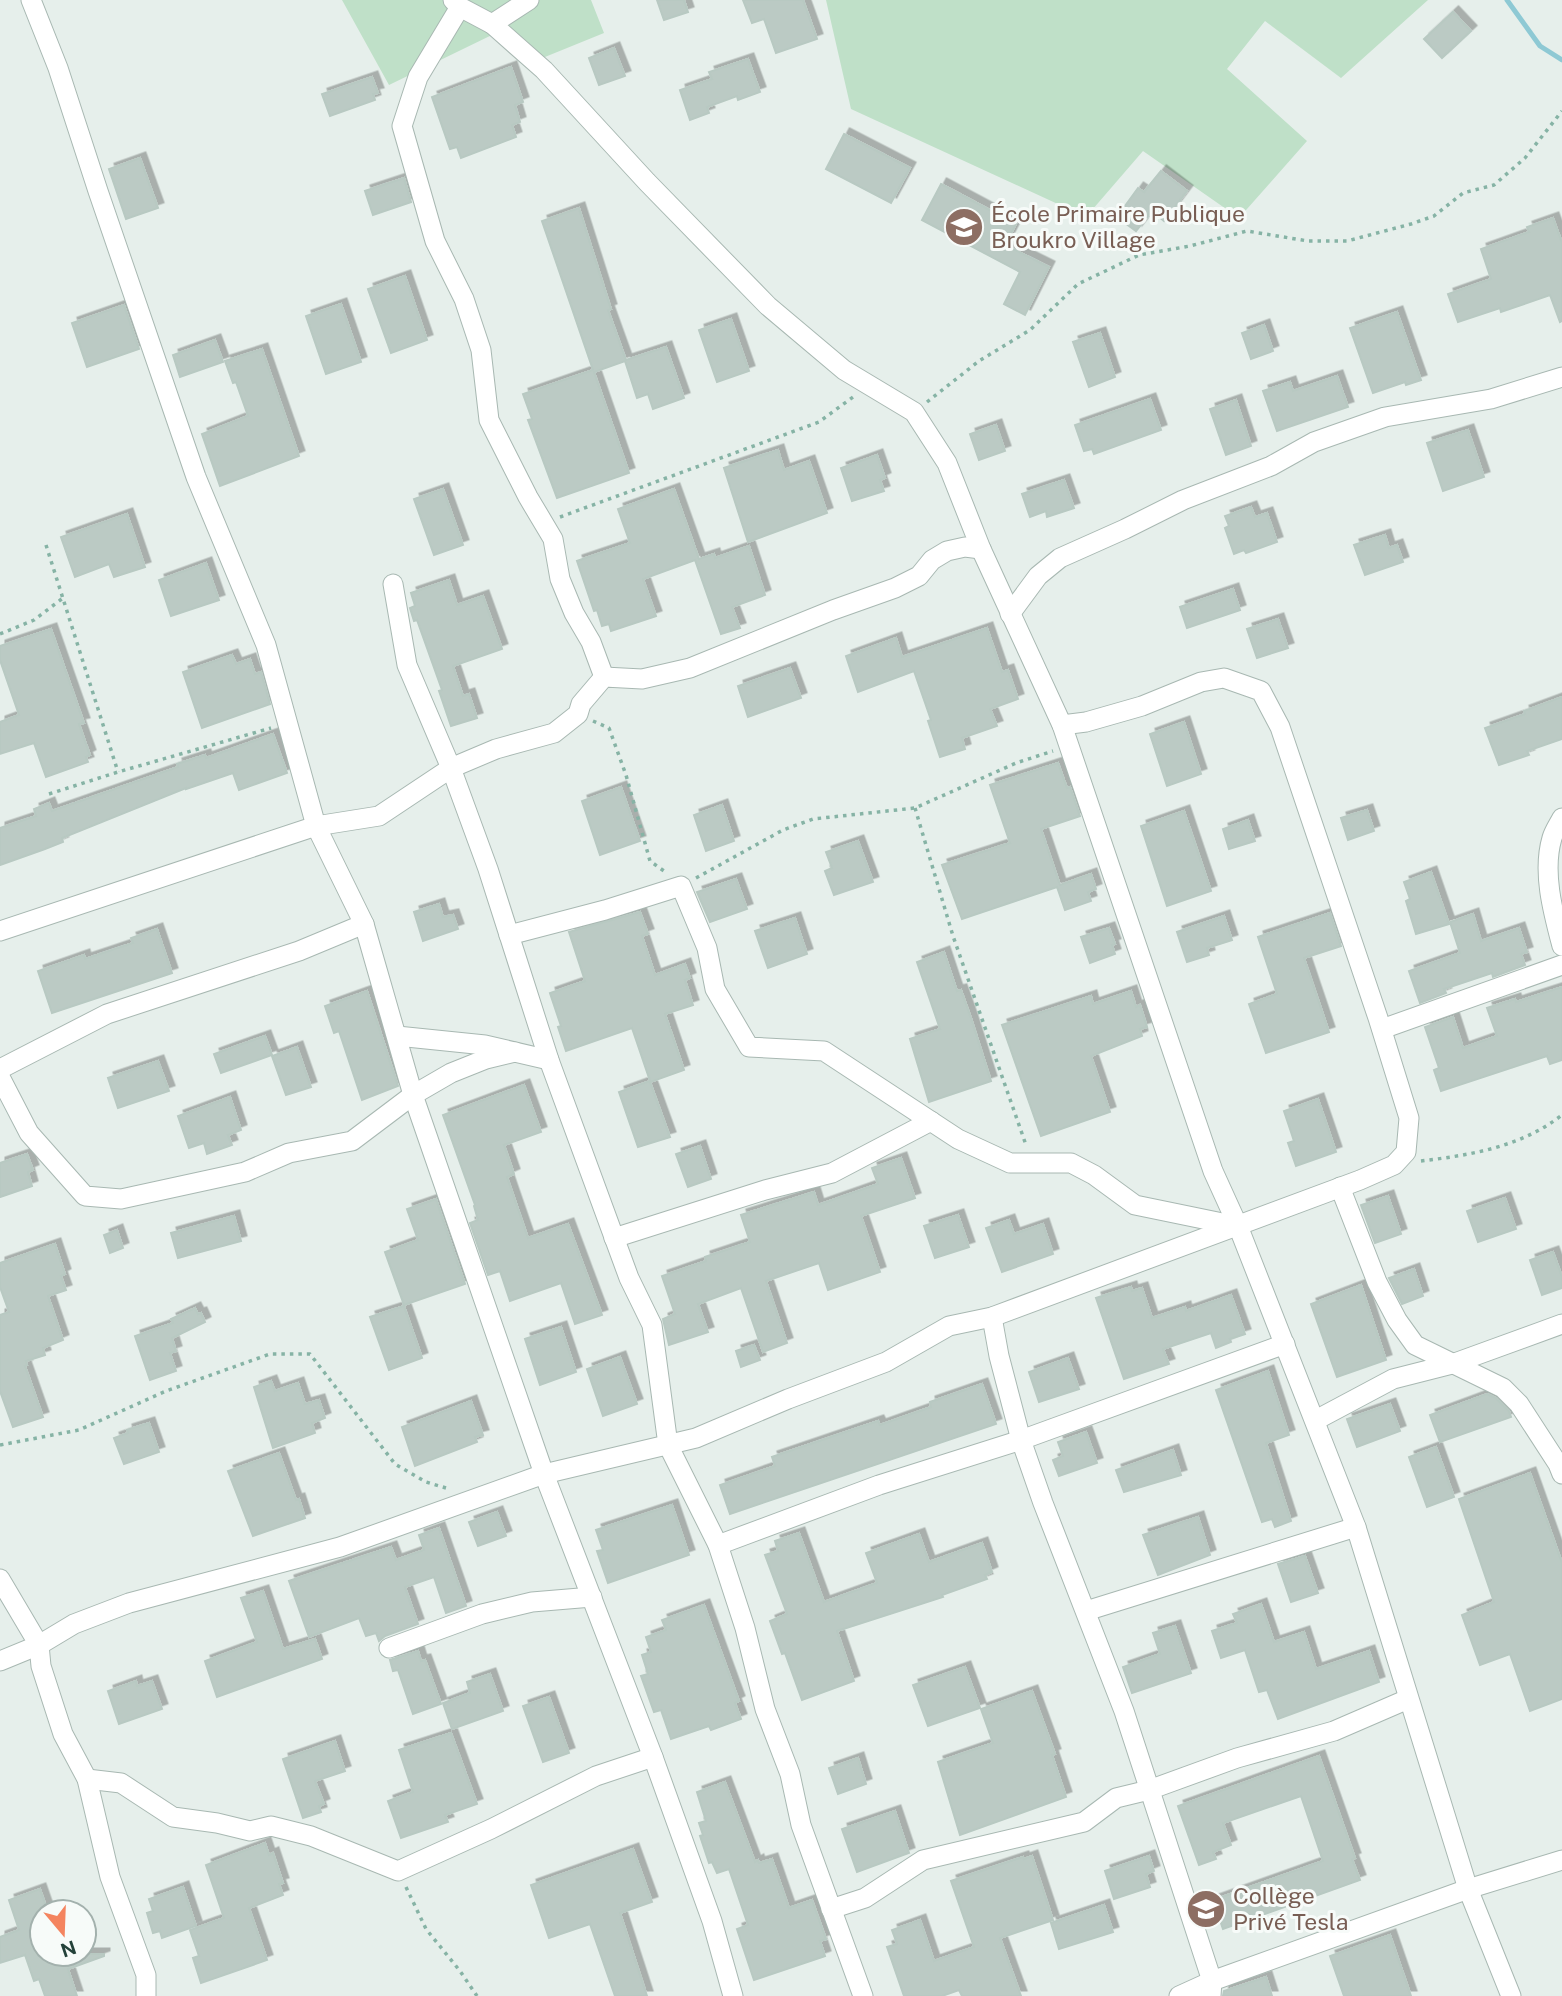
<svg xmlns="http://www.w3.org/2000/svg" width="1562" height="1996" viewBox="0 0 1562 1996" font-family="'Public Sans',sans-serif">
<style>
.green{fill:#bfe0c8}
.lines{fill:none;stroke-linecap:round;stroke-linejoin:round}
.stream{stroke:#8ec9d4;stroke-width:5}
.building{fill:#bbcac4;stroke:#b8c9c2;stroke-width:2;filter:url(#shadow)}
.minor-casing{stroke:#a8b8b2;stroke-width:21}
.path{stroke:#86b3a5;stroke-width:3.5;stroke-dasharray:3.5 5;stroke-linecap:butt}
.minor{stroke:#fff;stroke-width:19}
.labels{text-anchor:middle;stroke-width:6;stroke-linejoin:round;paint-order:stroke}
.education-label{font-size:23px;fill:#785e54;stroke:#f7fbf9;text-anchor:start}
</style>
<defs>
<filter id="shadow"><feDropShadow dx="5.5" dy="-5.5" stdDeviation="0" flood-color="#0004"/></filter>
</defs>
<rect width="100%" height="100%" fill="#e6efeb"/>
<g class="green">
<polygon points="342,0 591,0 604,33 540,59 496,33 389,85"/>
<polygon points="826,0 1428,0 1341,78 1265,21 1227,69 1307,141 1239,218 1143,151 1086,217 851,109"/>
</g>
<g class="lines">
<polyline class="stream" points="1507,0 1540,46 1562,60"/>
</g>
<g class="building">
<polygon points="657,0 684,0 688,12 664,20"/>
<polygon points="743,0 803,0 817,39 776,53 764,19 752,23"/>
<polygon points="1453,12 1471,31 1442,58 1424,39"/>
<polygon points="614,48 625,76 599,85 589,58"/>
<polygon points="748,59 760,92 738,100 737,96 707,107 709,113 690,120 680,90 712,79 709,72"/>
<polygon points="511,67 523,102 515,105 520,122 512,125 516,137 461,158 457,147 450,149 432,97"/>
<polygon points="372,77 378,93 373,94 375,100 330,116 322,94"/>
<polygon points="844,134 910,168 891,203 826,169"/>
<polygon points="140,158 158,208 126,219 109,169"/>
<polygon points="1161,171 1187,191 1164,221 1152,211 1136,231 1117,217 1138,188 1144,192"/>
<polygon points="404,178 411,202 373,215 365,191"/>
<polygon points="941,184 1016,224 1005,245 1049,267 1025,315 1004,304 1020,272 922,220"/>
<polygon points="579,208 611,309 608,310 626,360 666,347 684,398 653,409 648,394 637,398 625,361 594,372 629,473 557,498 528,420 532,419 523,394 593,370 542,221"/>
<polygon points="1553,218 1562,243 1562,321 1560,322 1550,295 1501,312 1500,308 1458,322 1448,294 1491,279 1481,249 1529,232 1527,227"/>
<polygon points="405,276 427,340 391,353 368,289"/>
<polygon points="341,304 361,362 326,374 306,316"/>
<polygon points="124,305 139,349 87,367 72,323"/>
<polygon points="1397,312 1421,380 1406,385 1405,382 1373,393 1350,328"/>
<polygon points="731,319 749,371 717,382 699,330"/>
<polygon points="1264,325 1273,351 1251,359 1242,333"/>
<polygon points="1100,333 1115,377 1089,387 1073,342"/>
<polygon points="215,340 223,362 180,377 173,355"/>
<polygon points="262,349 299,456 220,486 202,434 248,416 236,382 233,383 225,361"/>
<polygon points="1337,376 1348,407 1277,431 1263,391 1290,382 1293,391"/>
<polygon points="1150,399 1161,430 1094,454 1092,449 1084,451 1075,425"/>
<polygon points="1236,400 1251,446 1226,455 1210,409"/>
<polygon points="996,425 1005,451 979,460 970,434"/>
<polygon points="1468,430 1484,477 1443,491 1427,443"/>
<polygon points="778,450 784,470 809,461 827,513 748,542 724,468"/>
<polygon points="877,455 885,478 880,480 884,491 852,501 841,468"/>
<polygon points="1064,480 1074,508 1047,517 1046,511 1030,517 1022,494"/>
<polygon points="443,489 463,545 434,555 414,499"/>
<polygon points="674,489 699,559 714,554 715,558 749,546 765,595 732,607 740,628 721,634 695,560 643,579 656,616 611,631 609,624 602,626 597,610 594,611 577,561 630,543 618,509"/>
<polygon points="1251,507 1255,517 1267,513 1277,542 1246,553 1244,550 1234,554 1225,528 1229,526 1225,516"/>
<polygon points="127,514 145,567 114,577 109,564 75,577 61,537"/>
<polygon points="1385,535 1389,548 1397,545 1403,562 1365,575 1354,545"/>
<polygon points="206,563 219,600 171,616 159,580"/>
<polygon points="449,580 457,605 483,596 502,649 453,666 463,696 469,694 477,718 451,726 439,691 442,690 417,620 414,621 410,608 415,606 411,593"/>
<polygon points="1233,589 1240,610 1187,628 1180,607"/>
<polygon points="1278,619 1288,648 1257,658 1247,629"/>
<polygon points="987,628 1002,672 1008,670 1018,699 990,709 997,726 962,738 965,749 940,757 928,721 931,720 914,671 858,692 846,656 896,638 902,657"/>
<polygon points="51,629 84,723 79,724 90,755 86,757 88,762 46,777 34,743 0,754 0,722 19,715 0,660 0,646"/>
<polygon points="232,655 236,664 250,659 255,674 261,672 270,704 202,728 183,672"/>
<polygon points="790,668 801,698 748,717 738,686"/>
<polygon points="1562,697 1562,739 1527,751 1529,755 1499,765 1485,728 1525,714 1524,711"/>
<polygon points="1184,722 1201,774 1167,786 1150,734"/>
<polygon points="273,734 287,773 239,790 233,773 186,789 186,788 62,838 63,842 45,849 0,865 0,828 36,816 34,809 49,803 52,811 178,767 177,764 205,755 206,758"/>
<polygon points="1058,763 1067,788 1070,787 1080,816 1041,829 1060,885 1091,874 1096,889 1088,892 1091,901 1065,910 1057,887 962,919 942,865 1010,843 990,785"/>
<polygon points="621,787 640,841 600,855 582,801"/>
<polygon points="722,805 734,841 706,851 694,815"/>
<polygon points="1367,810 1374,831 1348,840 1341,818"/>
<polygon points="1184,811 1211,891 1167,906 1141,826"/>
<polygon points="1248,820 1255,841 1229,849 1223,829"/>
<polygon points="858,841 873,882 834,895 825,871 832,868 826,852"/>
<polygon points="1431,872 1449,924 1416,934 1406,901 1410,899 1404,882"/>
<polygon points="736,879 747,909 710,922 697,892"/>
<polygon points="439,904 443,917 453,915 458,929 423,941 414,912"/>
<polygon points="640,912 648,934 642,936 655,975 685,964 690,978 685,980 693,1005 665,1014 684,1070 650,1082 670,1137 638,1147 619,1092 650,1081 632,1028 566,1051 558,1027 561,1026 550,993 585,981 569,932"/>
<polygon points="1330,913 1341,946 1304,958 1329,1032 1266,1053 1249,1004 1277,994 1258,937"/>
<polygon points="1473,914 1481,941 1519,928 1527,952 1521,954 1525,965 1493,977 1492,973 1444,989 1446,993 1420,1003 1409,971 1460,953 1450,922"/>
<polygon points="1224,916 1232,940 1207,948 1209,955 1187,962 1177,932"/>
<polygon points="795,918 807,954 768,968 755,931"/>
<polygon points="1109,928 1115,944 1112,945 1115,954 1090,963 1081,937"/>
<polygon points="157,929 172,973 52,1013 38,971 84,955 85,959 133,943 131,938"/>
<polygon points="944,952 957,991 961,990 971,1018 991,1081 929,1102 910,1039 940,1029 917,962"/>
<polygon points="1562,987 1562,1060 1550,1064 1547,1056 1441,1091 1434,1070 1439,1068 1425,1027 1453,1017 1463,1048 1497,1036 1487,1008 1515,999 1516,1002"/>
<polygon points="367,991 398,1086 362,1100 339,1031 334,1033 325,1006"/>
<polygon points="1131,991 1136,1007 1140,1005 1147,1027 1140,1029 1142,1036 1091,1056 1110,1112 1041,1136 1002,1025 1091,996 1093,1004"/>
<polygon points="265,1036 272,1055 221,1073 214,1054"/>
<polygon points="297,1047 311,1087 286,1095 272,1056"/>
<polygon points="158,1061 169,1091 118,1108 108,1078"/>
<polygon points="524,1085 541,1132 504,1145 514,1174 507,1177 528,1238 568,1224 602,1315 575,1324 561,1283 510,1301 500,1271 488,1275 470,1223 478,1220 474,1206 475,1205 443,1115"/>
<polygon points="230,1097 241,1130 228,1135 232,1145 207,1154 204,1143 189,1148 178,1116"/>
<polygon points="1318,1099 1336,1152 1296,1166 1288,1143 1294,1141 1284,1111"/>
<polygon points="700,1146 711,1179 688,1187 676,1154"/>
<polygon points="27,1154 33,1170 28,1172 32,1186 0,1197 0,1163"/>
<polygon points="901,1158 915,1198 861,1216 880,1272 828,1290 819,1263 766,1281 787,1343 763,1352 741,1288 698,1304 708,1332 669,1345 663,1319 675,1314 662,1276 706,1261 705,1257 750,1242 741,1215 814,1192 818,1205 878,1184 872,1168"/>
<polygon points="1388,1196 1401,1234 1375,1243 1361,1205"/>
<polygon points="1505,1198 1516,1229 1478,1242 1467,1211"/>
<polygon points="436,1199 465,1284 404,1305 385,1252 418,1240 407,1209"/>
<polygon points="958,1215 969,1247 935,1258 924,1226"/>
<polygon points="234,1216 241,1241 178,1258 171,1233"/>
<polygon points="1009,1220 1014,1234 1043,1224 1053,1254 1002,1272 986,1228"/>
<polygon points="117,1230 123,1248 110,1253 104,1235"/>
<polygon points="55,1244 65,1274 61,1276 66,1290 48,1296 63,1340 43,1348 45,1355 26,1361 27,1365 25,1366 43,1417 13,1427 0,1391 0,1315 9,1312 0,1287 0,1263"/>
<polygon points="1553,1252 1562,1277 1562,1288 1542,1295 1530,1260"/>
<polygon points="1414,1269 1423,1296 1402,1304 1389,1278"/>
<polygon points="1361,1285 1386,1360 1337,1377 1311,1304"/>
<polygon points="1131,1287 1132,1291 1142,1288 1152,1318 1185,1307 1186,1311 1231,1295 1245,1334 1230,1339 1231,1342 1216,1348 1211,1333 1163,1349 1169,1364 1124,1379 1096,1298"/>
<polygon points="404,1306 422,1358 389,1370 370,1317"/>
<polygon points="195,1308 198,1314 201,1313 205,1322 172,1338 176,1351 170,1353 176,1371 150,1380 135,1336 173,1323 171,1319"/>
<polygon points="561,1327 576,1372 540,1385 525,1339"/>
<polygon points="754,1345 760,1360 741,1367 736,1351"/>
<polygon points="620,1357 637,1404 603,1416 587,1369"/>
<polygon points="1068,1358 1079,1389 1039,1402 1029,1372"/>
<polygon points="1268,1371 1289,1435 1266,1443 1291,1521 1275,1527 1272,1519 1262,1522 1216,1390"/>
<polygon points="271,1381 275,1391 298,1383 305,1404 319,1400 325,1418 312,1423 315,1433 273,1448 254,1387"/>
<polygon points="982,1384 996,1424 730,1514 720,1485 775,1466 772,1457 878,1421 880,1425 931,1407 930,1402"/>
<polygon points="1487,1394 1496,1398 1509,1411 1511,1417 1440,1442 1430,1415"/>
<polygon points="471,1401 483,1435 475,1437 477,1442 415,1466 402,1427"/>
<polygon points="1390,1404 1400,1431 1357,1447 1347,1419"/>
<polygon points="149,1423 159,1452 124,1464 114,1438 128,1433 127,1430"/>
<polygon points="1086,1432 1097,1463 1059,1476 1053,1460 1063,1456 1058,1442"/>
<polygon points="1436,1447 1454,1497 1427,1507 1409,1457"/>
<polygon points="1173,1450 1181,1475 1124,1492 1116,1470"/>
<polygon points="279,1453 296,1500 299,1499 305,1518 253,1536 228,1471"/>
<polygon points="1530,1473 1562,1563 1562,1699 1530,1711 1510,1654 1480,1665 1462,1615 1494,1602 1459,1499"/>
<polygon points="672,1505 689,1555 608,1583 597,1551 603,1550 596,1530"/>
<polygon points="497,1512 506,1536 478,1546 469,1522"/>
<polygon points="1198,1517 1210,1555 1158,1575 1143,1535"/>
<polygon points="439,1528 466,1606 446,1613 434,1577 405,1587 418,1624 385,1636 379,1641 376,1633 366,1636 359,1618 309,1637 289,1581 391,1547 396,1560 424,1550 419,1535"/>
<polygon points="799,1533 824,1602 877,1583 866,1553 919,1534 929,1562 982,1543 992,1572 985,1575 987,1579 942,1595 943,1597 837,1631 854,1681 802,1700 785,1653 782,1654 770,1621 787,1614 765,1555 778,1551 775,1541"/>
<polygon points="1305,1556 1318,1593 1291,1602 1278,1564"/>
<polygon points="263,1591 283,1649 315,1639 322,1659 217,1697 205,1661 257,1642 241,1598"/>
<polygon points="1261,1604 1274,1642 1304,1632 1316,1669 1369,1651 1379,1682 1278,1719 1267,1690 1259,1692 1245,1650 1221,1658 1212,1631 1237,1623 1233,1614"/>
<polygon points="704,1605 739,1701 735,1703 741,1719 711,1730 709,1726 671,1739 661,1710 654,1712 641,1676 648,1674 642,1655 651,1652 646,1637 666,1630 662,1620"/>
<polygon points="1175,1626 1191,1673 1132,1693 1123,1667 1160,1654 1153,1633"/>
<polygon points="418,1651 421,1661 425,1660 441,1704 413,1714 398,1670 393,1671 390,1660"/>
<polygon points="965,1667 980,1708 928,1726 913,1685"/>
<polygon points="490,1674 503,1711 452,1729 443,1703 470,1693 467,1682"/>
<polygon points="136,1681 137,1686 152,1681 162,1709 119,1724 108,1691"/>
<polygon points="1032,1691 1055,1754 1052,1755 1066,1797 960,1835 938,1762 993,1743 981,1709"/>
<polygon points="549,1697 569,1753 543,1762 523,1706"/>
<polygon points="451,1733 477,1804 445,1815 448,1822 401,1838 388,1801 413,1792 399,1750"/>
<polygon points="335,1741 345,1771 315,1781 324,1804 319,1806 321,1812 303,1818 283,1759"/>
<polygon points="1319,1756 1355,1858 1352,1859 1360,1880 1223,1929 1213,1900 1323,1861 1301,1796 1223,1823 1231,1845 1213,1852 1216,1859 1199,1865 1178,1806"/>
<polygon points="858,1758 866,1784 838,1794 829,1768"/>
<polygon points="725,1782 755,1862 758,1860 759,1863 772,1859 789,1908 812,1900 826,1939 820,1941 825,1956 754,1980 737,1929 748,1925 729,1869 717,1873 712,1862 709,1863 700,1836 703,1835 699,1823 706,1821 697,1792"/>
<polygon points="895,1811 909,1853 857,1872 842,1829"/>
<polygon points="265,1843 269,1855 273,1853 283,1883 279,1884 283,1895 249,1908 267,1960 201,1983 193,1958 199,1956 190,1930 224,1918 206,1865"/>
<polygon points="633,1849 652,1902 620,1913 647,1996 615,1996 590,1924 549,1938 531,1885"/>
<polygon points="1032,1856 1053,1920 1000,1938 1021,1996 962,1996 959,1990 942,1996 904,1996 887,1947 897,1944 892,1930 920,1920 934,1961 974,1947 951,1881 1023,1857 1024,1859"/>
<polygon points="1149,1856 1154,1871 1146,1874 1150,1887 1114,1899 1105,1871"/>
<polygon points="183,1887 196,1926 162,1938 160,1931 153,1933 147,1913 153,1911 149,1899"/>
<polygon points="40,1889 48,1912 42,1912 42,1954 104,1954 104,1956 68,1969 77,1996 45,1996 39,1979 34,1981 25,1955 0,1963 0,1937 19,1930 9,1900"/>
<polygon points="1104,1905 1113,1932 1059,1949 1051,1923"/>
<polygon points="1390,1935 1411,1996 1344,1996 1330,1956"/>
<polygon points="1266,1977 1272,1996 1223,1996 1224,1991"/>
</g>
<g class="lines">
<g class="minor-casing">
<g id="minor">
<polyline points="31,0 58,68 98,191 196,477 266,645 316,826 364,924 413,1095 544,1474 653,1757 712,1921 733,1996"/>
<polyline points="453,0 460,7 492,24 544,70 647,182 768,306 844,370 914,412 947,463 981,549 1062,725 1213,1171 1238,1226 1356,1527 1468,1889 1511,1996"/>
<polyline points="460,7 418,77 402,126 435,241 464,299 481,350 489,420 528,497 553,539 560,579 574,613 591,642 604,677"/>
<polyline points="492,24 529,0"/>
<polyline points="393,584 407,665 451,768 488,869 549,1060 629,1278 652,1325 668,1445 718,1545 745,1628 765,1709 790,1774 801,1825 863,1996"/>
<polyline points="1010,614 1038,576 1060,558 1125,529 1183,500 1271,466 1314,442 1385,417 1491,399 1562,377"/>
<path d="M1562,818C1559,824 1554,831 1552,838C1542,872 1553,912 1562,946"/>
<polyline points="0,931 316,826 379,816 451,768 496,749 554,733 578,714 581,704 604,677 642,679 690,668 833,610 895,588 919,576 932,560 947,551 965,547 981,549"/>
<polyline points="509,935 605,910 681,886 707,948 715,989 749,1047 824,1051 958,1139 1010,1163 1071,1163 1094,1175 1135,1205 1237,1226"/>
<polyline points="1382,1029 1562,965"/>
<polyline points="397,1036 485,1045 549,1060"/>
<polyline points="0,1069 107,1014 299,951 364,924"/>
<polyline points="0,1077 29,1133 85,1196 121,1199 245,1172 289,1153 352,1141 413,1095 451,1073 486,1059 515,1052"/>
<polyline points="1340,1187 1377,1282 1397,1320 1415,1345 1503,1388 1519,1404 1558,1464 1562,1474"/>
<polyline points="614,1238 765,1190 832,1173 931,1121"/>
<polyline points="992,1317 999,1356 1021,1440 1043,1503 1124,1711 1212,1981 1211,1996"/>
<polyline points="1316,1420 1393,1379 1452,1364 1562,1324"/>
<polyline points="718,1545 879,1485 1021,1440 1285,1344"/>
<polyline points="0,1579 39,1645 41,1666 63,1734 87,1779 110,1877 146,1975 146,1996"/>
<polyline points="1086,1611 1356,1527"/>
<polyline points="389,1648 482,1614 532,1602 592,1597"/>
<polyline points="0,1661 39,1645 74,1624 129,1603 340,1547 544,1474 696,1438 788,1399 886,1362 949,1326 992,1317 1360,1180 1394,1165 1406,1152 1409,1118 1378,1018 1280,727 1261,691 1224,678 1201,682 1142,706 1086,722 1062,725"/>
<polyline points="87,1779 121,1783 173,1817 217,1823 250,1831 271,1826 311,1836 398,1871 491,1829 596,1776 653,1757"/>
<polyline points="831,1909 865,1898 923,1860 1084,1822 1116,1798 1149,1790 1237,1758 1334,1731 1408,1699"/>
<polyline points="1179,1996 1212,1981 1468,1889 1562,1860"/>
</g>
</g>
<g class="path">
<polyline points="927,402 979,361 1030,330 1078,284 1139,255 1190,246 1247,231 1308,241 1347,241 1411,224 1434,216 1463,193 1494,185 1525,158 1562,111"/>
<polyline points="560,517 819,422 853,397"/>
<polyline points="46,545 118,772"/>
<polyline points="0,634 34,620 63,598"/>
<polyline points="593,721 609,728 626,775 650,861 664,871"/>
<polyline points="49,794 118,772 271,728"/>
<polyline points="915,808 953,936 1026,1145"/>
<polyline points="696,878 783,830 813,819 915,808 1016,763 1053,751"/>
<path d="M1421,1161C1471,1155 1521,1147 1562,1115"/>
<polyline points="0,1445 79,1430 166,1391 270,1354 310,1354 395,1464 426,1482 446,1488"/>
<polyline points="406,1887 426,1929 460,1971 477,1996"/>
</g>
<use href="#minor" class="minor"/>
</g>
<defs>
<g id="school-disc" transform="scale(2.0125)"><circle r="9.5" fill="#8d6e63" stroke="#f7fbf9"/><path d="M0-5L7-2L0 1L-7-2ZM-4 1L0 2.5L4 1V4Q0 6-4 4Z" fill="#fff"/></g>
</defs>
<g fill-rule="evenodd">
<use href="#school-disc" x="964" y="227"/>
<use href="#school-disc" x="1206" y="1909"/>
</g>
<g class="labels">
<g class="education-label">
<text x="991" y="222">École Primaire Publique<tspan x="991" dy="26">Broukro Village</tspan></text>
<text x="1233" y="1904">Collège<tspan x="1233" dy="26">Privé Tesla</tspan></text>
</g>
</g>
<g transform="translate(63 1933) rotate(161)"><circle r="33" fill="#f7fbf9" stroke="#a3b1ad" stroke-width="2"/>
<path d="M0-5L12 26L0 18L-12 26Z" fill="#f4845f"/>
<text y="-10" font-size="19" font-weight="bold" text-anchor="middle" fill="#24423a">N</text>
</g>
</svg>
